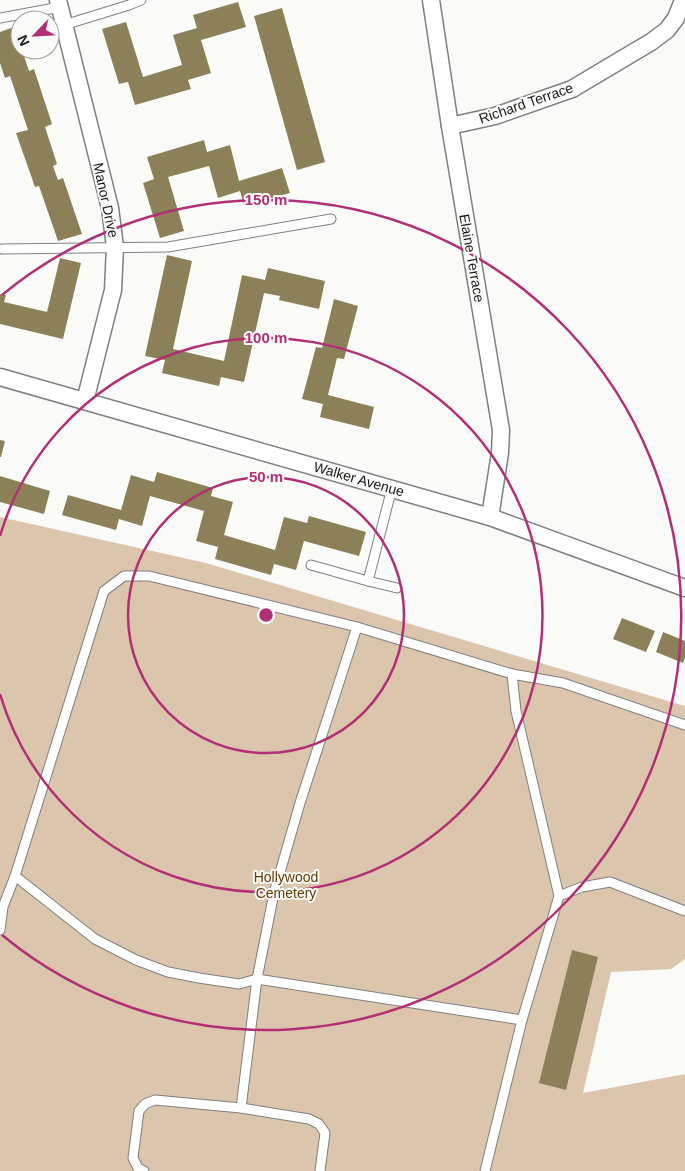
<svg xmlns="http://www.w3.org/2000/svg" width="685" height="1171" viewBox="0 0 685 1171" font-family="Arial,sans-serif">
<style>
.green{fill:#dbc5ad}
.building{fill:#8c8058}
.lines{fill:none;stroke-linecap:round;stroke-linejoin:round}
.lane-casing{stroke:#7f807d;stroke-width:11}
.street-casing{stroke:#7f807d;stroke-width:19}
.lane{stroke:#fff;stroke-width:9}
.street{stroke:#fff;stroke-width:16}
.ring{fill:none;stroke:#b32f75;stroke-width:2.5}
.labels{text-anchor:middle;stroke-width:4;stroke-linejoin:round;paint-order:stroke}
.street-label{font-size:14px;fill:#181817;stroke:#fafbf8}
.park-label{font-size:14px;fill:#633b00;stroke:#fafbf8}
.centre{fill:#b32f75;stroke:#fafbf8;stroke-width:2.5}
.ring-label{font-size:15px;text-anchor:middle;font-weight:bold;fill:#b32f75;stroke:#fafbf8;stroke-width:4;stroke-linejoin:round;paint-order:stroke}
</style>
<rect width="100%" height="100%" fill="#fafbf8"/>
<polygon class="green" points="0,517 206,563 685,706 685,959 671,969 611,972 583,1093 685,1074 685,1171 0,1171"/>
<g class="building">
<polygon points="238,2 246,27 201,40 211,73 188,80 191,89 135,105 128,82 119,84 102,29 126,22 143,77 182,65 173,35 197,28 193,15"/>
<polygon points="282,8 325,162 297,170 254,16"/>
<polygon points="14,27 20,44 20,50 22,50 29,71 34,69 52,124 45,127 57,164 53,166 58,180 63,178 82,234 58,241 39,186 35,187 16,133 28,130 10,76 5,78 0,63 0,32"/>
<polygon points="204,140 207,152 230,145 239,181 282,168 290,193 244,205 240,191 218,198 209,166 168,177 184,231 160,238 143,183 154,179 147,157"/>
<polygon points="167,255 192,261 173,349 224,361 242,275 265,280 268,268 325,281 319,309 279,300 280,296 264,293 244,382 221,377 219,386 162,373 165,360 145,356"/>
<polygon points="60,258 81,263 63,339 0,324 0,294 6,295 4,302 47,312"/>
<polygon points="334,299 358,306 344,359 337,358 328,395 374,407 369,429 320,417 323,404 302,399 316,347 322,348"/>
<polygon points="0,440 5,441 1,457 0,457"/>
<polygon points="157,472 213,488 211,496 233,502 224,535 275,550 284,517 307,523 309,516 366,532 359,556 304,541 296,570 274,564 271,575 215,559 218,547 196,541 204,511 150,496 142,526 119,519 116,530 62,515 68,495 121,510 131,475 154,482"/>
<polygon points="0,476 50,491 44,514 0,502"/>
<polygon points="622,618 655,631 646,652 613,639"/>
<polygon points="663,632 685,641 685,658 683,663 656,652"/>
<polygon points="572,950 598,957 566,1090 539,1083"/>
</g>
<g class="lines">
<g class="lane-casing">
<g id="lane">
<polyline points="0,18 60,7"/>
<polyline points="64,25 129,5 141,0"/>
<polyline points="2,249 168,247 331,219"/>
<polyline points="392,488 368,581 397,588"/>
<polyline points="311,565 368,581"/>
<polyline points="357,627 512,674"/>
<polyline points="15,876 104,591 124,576 149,576 357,627 300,803 274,893 257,979 522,1020 485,1171"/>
<polyline points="559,896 582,887 610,882 685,911"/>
<polyline points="0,930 3,907 15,876 95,939 136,960 168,972 199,978 239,984 257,979 241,1108"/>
<polyline points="522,1020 559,896 516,711 512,674 563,683 685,725"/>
<polyline points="144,1171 138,1168 133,1158 139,1111 145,1104 155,1100 241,1108 309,1119 319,1124 325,1133 320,1171"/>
</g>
</g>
<g class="street-casing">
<g id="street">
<polyline points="58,0 110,208 115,247 113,290 85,401"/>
<polyline points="431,0 450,126 501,430 500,453 490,517"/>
<polyline points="450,126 495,116 572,89 651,42 667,30 676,18 683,0"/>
<polyline points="0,377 490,517 685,588"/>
</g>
</g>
<use href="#lane" class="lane"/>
<use href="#street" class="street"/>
</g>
<g class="ring">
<circle cx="266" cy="615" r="138"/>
<path d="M0 536A277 277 0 1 1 0 694"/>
<path d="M2 295A415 415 0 1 1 2 935"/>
</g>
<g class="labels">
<g class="street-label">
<text transform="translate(526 103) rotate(-19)" y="5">Richard Terrace</text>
<text transform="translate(106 200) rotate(78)" y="5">Manor Drive</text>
<text transform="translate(472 258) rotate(80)" y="5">Elaine Terrace</text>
<text transform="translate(359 479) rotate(16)" y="5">Walker Avenue</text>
</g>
<g class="park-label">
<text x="286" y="882">Hollywood<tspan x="286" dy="16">Cemetery</tspan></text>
</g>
</g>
<circle cx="266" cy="615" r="8" class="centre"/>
<g class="ring-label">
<text x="266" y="205">150 m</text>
<text x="266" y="343">100 m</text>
<text x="266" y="482">50 m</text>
</g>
<g transform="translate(35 35) rotate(245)"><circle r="24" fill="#fafbf8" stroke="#a0a09e"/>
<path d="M0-4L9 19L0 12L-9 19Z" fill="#b32f75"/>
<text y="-8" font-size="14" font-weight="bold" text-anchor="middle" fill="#181817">N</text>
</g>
</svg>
